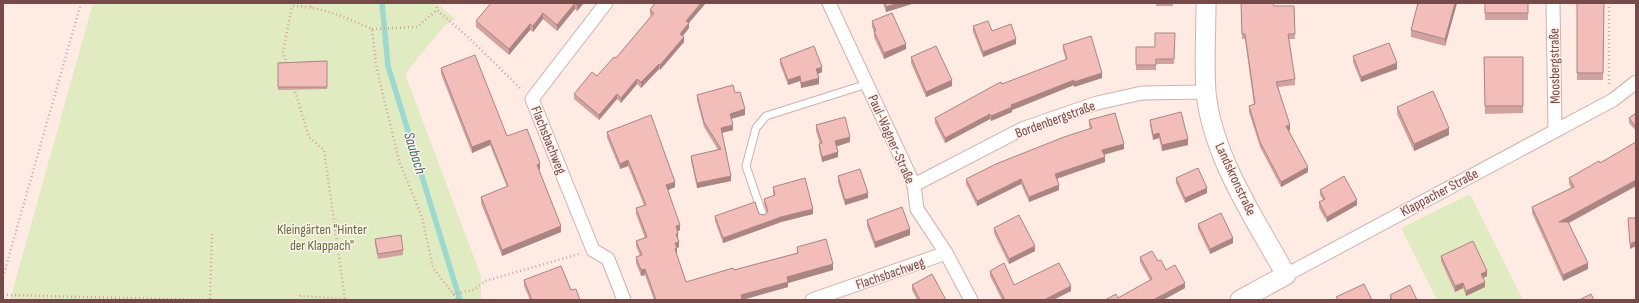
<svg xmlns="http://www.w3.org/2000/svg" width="1639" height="303" viewBox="0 0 1639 303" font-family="'Sofia Sans Condensed',sans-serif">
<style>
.green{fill:#e0ebc2}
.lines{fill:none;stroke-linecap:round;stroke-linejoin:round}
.stream{stroke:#9dd9cf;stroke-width:5.5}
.service-casing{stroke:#d1b1ac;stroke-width:9}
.minor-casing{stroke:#d1b1ac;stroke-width:15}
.secondary-casing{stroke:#d7b0ac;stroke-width:21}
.path{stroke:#d8a19d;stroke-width:2.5;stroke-dasharray:1 3;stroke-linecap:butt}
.service{stroke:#fff;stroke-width:7}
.minor{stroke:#fff;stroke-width:13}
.secondary{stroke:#fff;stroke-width:19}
.wall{fill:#d1a3a0}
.shaded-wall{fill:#aa8582}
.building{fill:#f3beba;stroke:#aa8582}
.labels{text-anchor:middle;stroke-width:3;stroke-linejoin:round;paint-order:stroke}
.street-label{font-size:14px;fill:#764a48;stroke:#fff0eb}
.park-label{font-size:14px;fill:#5c713b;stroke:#fff0eb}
.water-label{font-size:15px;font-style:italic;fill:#39756b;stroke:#fff0eb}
</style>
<rect width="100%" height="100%" fill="#fdebe4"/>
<g class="green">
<polygon points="93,3 437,3 455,19 444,26 405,74 481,276 481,300 10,300"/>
<polygon points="1470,194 1523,300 1437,300 1401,228"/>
</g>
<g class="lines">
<polyline class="stream" points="382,3 388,66 460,300"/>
<g class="service-casing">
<polyline id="service" points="763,216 746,166 756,128 766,116 867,84"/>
</g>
<g class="minor-casing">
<g id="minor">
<polyline points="606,3 532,99 593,250 608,259 624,300"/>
<polyline points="829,3 914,185 917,209 946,253 971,300"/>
<polyline points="1553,3 1555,129"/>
<polyline points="914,185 1022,129 1097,103 1142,93 1206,92"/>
<polyline points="1286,275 1613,100 1636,82"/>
<polyline points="812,300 946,253"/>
</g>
</g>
<g class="secondary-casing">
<path id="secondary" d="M1206,3C1206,32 1204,63 1206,92C1212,156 1255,219 1286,275L1240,300"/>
</g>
<g class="path">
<path d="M292,3V6C323,7 344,17 372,29L376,65L399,161L422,217L433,268L458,300"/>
<polyline points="436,3 437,10"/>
<polyline points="311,7 313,3"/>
<polyline points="372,29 417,27 437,10 470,39 521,89"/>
<polyline points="287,64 283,52 292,6"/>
<polyline points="1609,84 1609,3"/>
<polyline points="294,88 309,137 324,150 345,299 348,300"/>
<polyline points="3,277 81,3"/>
<polyline points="453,294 474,290 485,281 579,254"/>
<polyline points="3,295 211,300"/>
<polyline points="210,299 212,232"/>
<polyline points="298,300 300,296 345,299"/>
</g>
<use href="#service" class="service"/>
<use href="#minor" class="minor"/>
<use href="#secondary" class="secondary"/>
</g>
<g class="wall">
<polygon points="491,3 584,3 577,11 575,9 557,31 543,19 533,32 530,30 509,55 476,27 476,21"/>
<polygon points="883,3 915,3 886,12"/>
<rect x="1156" y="3" width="17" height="3"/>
<polygon points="1241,3 1274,6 1294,6 1295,39 1289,39 1295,79 1295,85 1278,87 1290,130 1289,131 1308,172 1281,187 1260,147 1249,112 1249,106 1254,105 1245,39 1242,39"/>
<polygon points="1418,3 1457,3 1445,46 1411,37 1411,30"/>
<rect x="1485" y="3" width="43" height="17"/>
<polygon points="1577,3 1604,3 1603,80 1577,80"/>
<polygon points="650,10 689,23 689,28 683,36 684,42 660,70 659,69 641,88 637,84 621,103 617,99 599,120 574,99 574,94 597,76 616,58 651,16 650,15"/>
<polygon points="872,21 906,49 884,59 874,37 874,32 872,27"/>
<polygon points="973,26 992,31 1016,44 983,57 973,32"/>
<polygon points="1175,33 1174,64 1156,64 1156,70 1136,70 1136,47 1155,47"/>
<polygon points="1063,45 1102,78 1074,87 1074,85 1012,110 1012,112 991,121 990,119 945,143 935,123 935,118 1002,84 1066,60 1063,50"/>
<polygon points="1353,56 1397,69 1361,82 1353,62"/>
<polygon points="911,57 952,86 926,97 911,63"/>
<polygon points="1484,57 1523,57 1523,113 1485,114"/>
<polygon points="780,59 822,72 818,74 819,84 801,88 800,81 788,85 780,64"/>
<polygon points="327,61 327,89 278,90 278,63"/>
<polygon points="441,68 507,136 540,169 539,170 561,232 502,256 481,203 481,197 507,187 490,145 472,153 441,74"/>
<polygon points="735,93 745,115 731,119 733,130 722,133 731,181 697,188 691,161 691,156 718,150 704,127 697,100 697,95"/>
<polygon points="1397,107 1449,135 1414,151 1397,114"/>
<polygon points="1636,113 1636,131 1629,123 1629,118"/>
<polygon points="1089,120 1124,149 1104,155 1105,162 1057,179 1059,190 1029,202 1021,184 977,206 966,184 966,179 1090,129 1089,125"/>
<polygon points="1150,120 1188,145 1162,151 1159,138 1153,140 1150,125"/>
<polygon points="816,125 850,142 837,146 838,157 822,162 819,149 819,144 820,144 816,131"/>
<polygon points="607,132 675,187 668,190 680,230 678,231 678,238 679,247 677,248 677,254 676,254 686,282 734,270 797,253 797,247 833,270 788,283 788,287 742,300 654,300 645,275 641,276 636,263 636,257 640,256 636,246 636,241 645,238 636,214 636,208 644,205 628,166 620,169 607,138"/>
<polygon points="1636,142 1636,186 1569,223 1588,269 1563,281 1532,213 1532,207 1571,188 1569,184 1569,178 1600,163"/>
<polygon points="838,176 868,198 845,205 838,182"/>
<polygon points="1176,178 1207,193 1185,203 1176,183"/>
<polygon points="773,187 813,214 781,222 723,243 715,221 715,216 765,215 767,213 764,204 764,199 774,196 773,193"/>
<polygon points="1320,190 1357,205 1327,222 1319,208 1319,202 1323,200 1320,195"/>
<polygon points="867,220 910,235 875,248 867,226"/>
<polygon points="1198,224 1233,243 1210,254 1198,229"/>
<polygon points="994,228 1035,251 1009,264 994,233"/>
<polygon points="375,239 403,250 403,255 378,259 375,245"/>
<polygon points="1441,256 1487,276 1483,278 1485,287 1466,296 1463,288 1455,292 1441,261"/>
<polygon points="1140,257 1158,261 1185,288 1163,300 1105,300 1118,298 1150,280 1140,262"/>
<polygon points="990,271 1014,285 1071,291 1053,300 1002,300 990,276"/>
<polygon points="524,280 571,290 580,300 530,300 524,286"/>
<polygon points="912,285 946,300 917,300 912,290"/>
<polygon points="1390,295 1417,300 1390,300"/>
</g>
<g class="shaded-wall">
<polygon points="575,3 575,9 557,31 557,25"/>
<polygon points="579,3 584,3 577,11 577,5"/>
<polygon points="701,3 706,3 689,23 689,28 680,39 680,34 686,21"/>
<polygon points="899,3 915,3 886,12 886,7"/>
<polygon points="1455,3 1457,3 1445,46 1445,39"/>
<polygon points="543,13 543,19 533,32 533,26"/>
<polygon points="530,24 530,30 509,55 509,49"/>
<polygon points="684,37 684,42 660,70 660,65"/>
<polygon points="1016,39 1016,44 983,57 983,52"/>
<polygon points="906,44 906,49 884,59 884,53"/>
<polygon points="1397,63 1397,69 1361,82 1361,77"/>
<polygon points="659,64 659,69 641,88 641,82"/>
<polygon points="822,67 822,72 816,75 816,69"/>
<polygon points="1102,73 1102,78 1074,87 1074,82"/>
<polygon points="800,76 800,81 788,85 788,80"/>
<polygon points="819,78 819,84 801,88 801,83"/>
<polygon points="637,79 637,84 621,103 621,98"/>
<polygon points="952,80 952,86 926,97 926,92"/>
<polygon points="1074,80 1074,85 1012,110 1012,112 991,121 991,116 1011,105"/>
<polygon points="617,94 617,99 599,120 599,115"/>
<polygon points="745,109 745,115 730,119 730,114"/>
<polygon points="990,114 990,119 945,143 945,138"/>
<polygon points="733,125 733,130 721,133 721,128"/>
<polygon points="1290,125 1290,130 1286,132 1286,126"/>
<polygon points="1449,128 1449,135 1414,151 1414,144"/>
<polygon points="1159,133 1159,138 1153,140 1153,135"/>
<polygon points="850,137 850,142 835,147 835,141"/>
<polygon points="1188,139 1188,145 1162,151 1162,145"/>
<polygon points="490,140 490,145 472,153 472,147"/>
<polygon points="1124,144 1124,149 1102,155 1102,150"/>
<polygon points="838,152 838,157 822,162 822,157"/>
<polygon points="1105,157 1105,162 1055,179 1055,174"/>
<polygon points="628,160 628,166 620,169 620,164"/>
<polygon points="540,163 540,169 537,170 537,165"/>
<polygon points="1308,167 1308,172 1281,187 1281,182"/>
<polygon points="731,176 731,181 697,188 697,183"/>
<polygon points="1021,179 1021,184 977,206 977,201"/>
<polygon points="1636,180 1636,186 1559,228 1559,222"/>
<polygon points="675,182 675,187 666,191 666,185"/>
<polygon points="1059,185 1059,190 1029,202 1029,197"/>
<polygon points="1207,188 1207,193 1185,203 1185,198"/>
<polygon points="868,193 868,198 845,205 845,200"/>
<polygon points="1357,200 1357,205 1327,222 1327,217"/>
<polygon points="813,209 813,214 781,222 723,243 723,238 781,217"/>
<polygon points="680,225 680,230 676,232 676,226"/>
<polygon points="561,226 561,232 502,256 502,250"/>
<polygon points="910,229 910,235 875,248 875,242"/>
<polygon points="678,233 678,238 676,239 676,234"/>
<polygon points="1233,238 1233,243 1210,254 1210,249"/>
<polygon points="1636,241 1636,246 1630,249 1630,244"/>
<polygon points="679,242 679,247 675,249 675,243"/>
<polygon points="1035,246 1035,251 1009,264 1009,259"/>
<polygon points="677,248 677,254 675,255 675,249"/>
<polygon points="1588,263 1588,269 1563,281 1563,275"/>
<polygon points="833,264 833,270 788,283 788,287 742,300 741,295 787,277"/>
<polygon points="645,269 645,275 641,276 641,270"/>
<polygon points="1487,271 1487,276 1481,279 1481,274"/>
<polygon points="1485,282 1485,287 1466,296 1466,291"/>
<polygon points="1185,283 1185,288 1163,300 1153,300"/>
<polygon points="1463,283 1463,288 1455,292 1455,286"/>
<polygon points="1071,286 1071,291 1053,300 1044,300"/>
</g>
<g class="building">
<polygon points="491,3 579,3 577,5 575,3 557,25 543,13 533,26 530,24 509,49 476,21"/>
<polygon points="655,3 701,3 686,21 689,23 680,34 684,37 660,65 659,64 641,82 637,79 621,98 617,94 599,115 574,94 592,72 597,76 614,57 616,58 654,13 650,10"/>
<polygon points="885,3 899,3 886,7"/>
<polygon points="1241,3 1273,3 1274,6 1294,6 1295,34 1288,34 1295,79 1276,82 1290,125 1286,126 1308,167 1281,182 1260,142 1249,106 1255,104 1245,34 1242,34"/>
<polygon points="1418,3 1455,3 1445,39 1411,30"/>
<rect x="1485" y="3" width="43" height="10"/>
<polygon points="1577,3 1604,3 1603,73 1577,73"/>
<polygon points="892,13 906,44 884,53 874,31 876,31 872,21"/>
<polygon points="988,21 992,31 1011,24 1016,39 983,52 973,26"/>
<polygon points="1155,33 1175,33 1174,59 1156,59 1156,65 1136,65 1136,47 1155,47"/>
<polygon points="1091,36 1102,73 1074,82 1074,80 1011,105 1012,107 991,116 990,114 945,138 935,118 995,85 1001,82 1002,84 1067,59 1063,45"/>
<polygon points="1389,43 1397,63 1361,77 1353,56"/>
<polygon points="814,46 822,67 816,69 819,78 801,83 800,76 788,80 780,59"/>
<polygon points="936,46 952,80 926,92 911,57"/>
<polygon points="475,55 507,136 527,129 540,163 537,165 561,226 502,250 481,197 508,186 490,140 472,147 441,68"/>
<polygon points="1484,57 1523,57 1523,106 1485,106"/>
<polygon points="327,61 327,87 278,87 278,63"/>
<polygon points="733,85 735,93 740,92 745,109 730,114 733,125 721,128 731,176 697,183 691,156 721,149 704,122 697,95"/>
<polygon points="1433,91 1449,128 1414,144 1397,107"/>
<polygon points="1181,112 1188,139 1162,145 1159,133 1153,135 1150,120"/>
<polygon points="1115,113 1124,144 1102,150 1105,157 1055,174 1059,185 1029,197 1021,179 977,201 966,179 996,164 1064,137 1092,128 1089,120"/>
<polygon points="1636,113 1636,127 1629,118"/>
<polygon points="651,115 675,182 666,185 680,225 676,226 678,233 676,234 679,242 675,243 677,248 675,249 686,282 733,268 734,270 798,253 797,247 826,239 833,264 787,277 788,282 741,295 742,300 656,300 645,269 641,270 636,257 642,255 636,241 647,237 636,208 646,205 628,160 620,164 607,132"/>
<polygon points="845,117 850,137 835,141 838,152 822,157 819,144 822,143 816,125"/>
<polygon points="1636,142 1636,180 1559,222 1568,222 1588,263 1563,275 1532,207 1574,187 1569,178 1599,161 1600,163"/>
<polygon points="1198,168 1207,188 1185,198 1176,178"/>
<polygon points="860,169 868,193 845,200 838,176"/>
<polygon points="1344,176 1357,200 1327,217 1319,202 1325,199 1320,190"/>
<polygon points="805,178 813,209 781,217 723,238 715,216 755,202 759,214 765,215 768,211 764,199 775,195 773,187"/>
<polygon points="902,207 910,229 875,242 867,220"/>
<polygon points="1221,213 1233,238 1210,249 1198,224"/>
<polygon points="1019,215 1035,246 1009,259 994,228"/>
<polygon points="1628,218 1636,218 1636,241 1630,244"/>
<polygon points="401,235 403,250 378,254 375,239"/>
<polygon points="1473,241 1487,271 1481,274 1485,282 1466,291 1463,283 1455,286 1441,256"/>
<polygon points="1152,251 1158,261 1161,260 1166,270 1175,265 1185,283 1153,300 1105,300 1116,294 1118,298 1152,279 1140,257"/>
<polygon points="1004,263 1014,285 1059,263 1071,286 1044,300 1005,300 990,271"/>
<polygon points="561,266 571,290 576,289 580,300 532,300 524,280"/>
<polygon points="932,274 946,300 920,300 912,285"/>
<polygon points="1364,284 1372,300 1338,300 1336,297"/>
<polygon points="1410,285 1417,300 1392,300 1390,295"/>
<polygon points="1591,294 1594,300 1579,300"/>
</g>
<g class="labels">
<g class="street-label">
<text transform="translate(1554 66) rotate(-91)" y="5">Moosbergstraße</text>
<text transform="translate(1055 119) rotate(-20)" y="5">Bordenbergstraße</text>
<text transform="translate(892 139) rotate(66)" y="5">Paul-Wagner-Straße</text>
<text transform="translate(549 140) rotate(68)" y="5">Flachsbachweg</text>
<text transform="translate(1236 179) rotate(65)" y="5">Landskronstraße</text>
<text transform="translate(1439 192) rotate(-28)" y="5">Klappacher Straße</text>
<text transform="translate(890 273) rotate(-19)" y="5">Flachsbachweg</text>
</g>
<g class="park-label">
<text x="322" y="234">Kleingärten "Hinter<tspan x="322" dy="16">der Klappach"</tspan></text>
</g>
<g class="water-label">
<text transform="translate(415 153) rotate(73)" y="5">Saubach</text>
</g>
</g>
<rect width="1639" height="303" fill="none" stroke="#764a48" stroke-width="8"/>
</svg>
